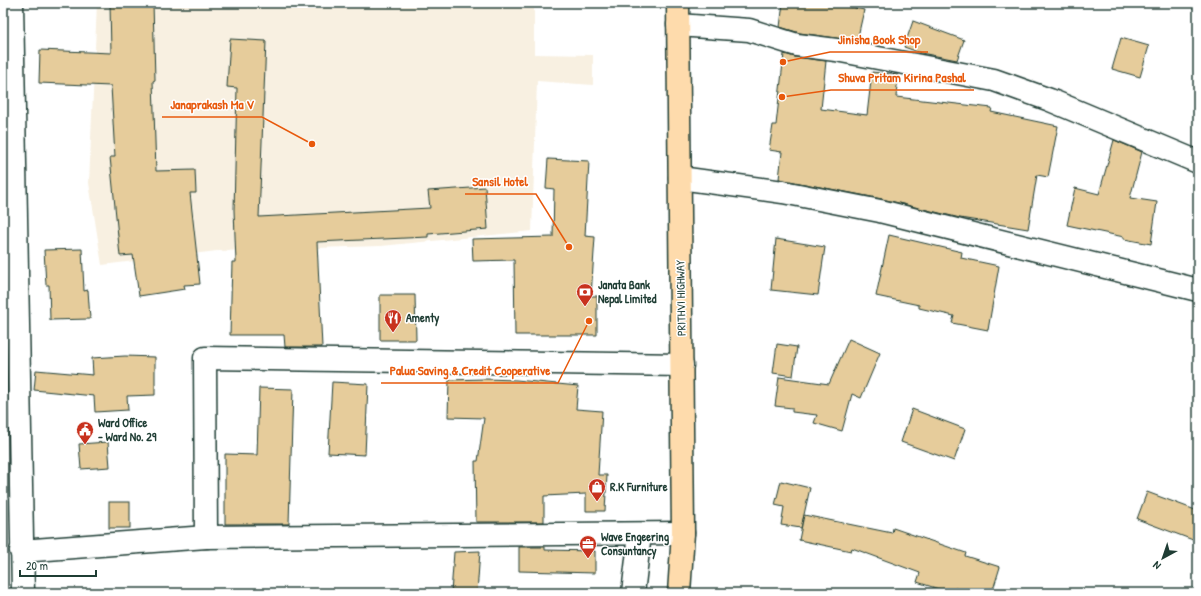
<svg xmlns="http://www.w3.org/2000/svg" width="1201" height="596" viewBox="0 0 1201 596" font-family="'Patrick Hand',sans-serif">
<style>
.built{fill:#f8f0e1}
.building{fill:#e6cc9b;stroke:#1f3d34}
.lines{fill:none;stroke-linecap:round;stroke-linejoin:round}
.minor-casing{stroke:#1f3d34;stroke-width:25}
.highway-casing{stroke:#1f3d34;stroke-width:25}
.minor{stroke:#fff;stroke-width:22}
.highway{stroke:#fedbac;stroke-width:22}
.labels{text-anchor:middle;stroke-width:3;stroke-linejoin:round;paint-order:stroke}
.poi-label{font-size:12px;font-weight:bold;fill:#1f3d34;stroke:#fff;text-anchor:start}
.street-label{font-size:12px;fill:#1f3d34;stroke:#fff}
.leader{fill:none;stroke:#e8590c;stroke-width:1.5}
.callout-dot{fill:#e8590c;stroke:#fff;stroke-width:1.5}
.callout-label{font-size:13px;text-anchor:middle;font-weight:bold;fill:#e8590c;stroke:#fff;stroke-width:3;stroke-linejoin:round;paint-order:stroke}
</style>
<rect width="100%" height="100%" fill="#fff"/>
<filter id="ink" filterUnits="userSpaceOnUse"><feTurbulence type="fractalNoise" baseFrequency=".025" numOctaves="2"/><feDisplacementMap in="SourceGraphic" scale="8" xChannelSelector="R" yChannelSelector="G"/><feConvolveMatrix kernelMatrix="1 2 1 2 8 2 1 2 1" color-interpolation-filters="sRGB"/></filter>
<g filter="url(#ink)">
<polygon class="built" points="97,3 534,3 534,54 593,55 593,85 537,81 532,231 381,246 217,251 102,265 89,183"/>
<g class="building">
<polygon points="110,3 153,3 155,80 153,81 156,171 195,170 196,193 190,193 200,284 184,285 185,289 139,296 133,255 120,256 110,157 115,157 111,86 39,83 40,50 111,53"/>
<polygon points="783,3 834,3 864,10 857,41 800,33 780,27"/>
<polygon points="913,21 964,40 957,60 921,53 904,47"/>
<polygon points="1121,38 1149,46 1140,77 1112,69"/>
<polygon points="230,39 266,41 259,217 430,208 428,191 485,187 488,229 428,234 428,237 317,242 322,347 285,347 284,335 230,335 232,262 236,262 234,210 237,88 227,87"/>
<polygon points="784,54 795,57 826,61 821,109 867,115 872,72 898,75 896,97 992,108 991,112 1058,126 1048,177 1037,175 1028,229 960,218 882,199 779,179 782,152 769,150 773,125 776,125"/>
<polygon points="1114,140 1142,152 1130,198 1157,202 1151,244 1124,239 1124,237 1067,225 1075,188 1099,194"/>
<polygon points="548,159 589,161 585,236 595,237 591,296 597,296 597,335 515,335 514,260 473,261 472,239 553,237 554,189 546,188"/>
<polygon points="889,235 962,252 961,258 999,266 988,330 952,323 954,316 919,308 919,305 876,296"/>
<polygon points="776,239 825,247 818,295 771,290"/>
<polygon points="82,249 84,291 88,290 90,319 50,320 49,285 46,285 44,250"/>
<polygon points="380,295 415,295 416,340 380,340"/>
<polygon points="849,339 880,353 861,398 852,394 842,431 814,423 817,415 792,412 792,408 775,406 779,377 829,384"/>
<polygon points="777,344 797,347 793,376 773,373"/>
<polygon points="125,356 155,357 155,395 127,396 128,410 95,412 94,396 34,390 36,370 93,375 92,358"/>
<polygon points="485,379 516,380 578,386 576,409 602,411 598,475 607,475 605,511 586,511 586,494 544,496 544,522 476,522 475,461 478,461 484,418 448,417 449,380"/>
<polygon points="332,382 368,384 365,455 328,453"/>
<polygon points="259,388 293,389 289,524 225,524 225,454 257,455"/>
<polygon points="912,409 965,429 954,461 901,442"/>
<polygon points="108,442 110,467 81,469 79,444"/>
<polygon points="781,481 810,488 801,528 781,525 784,507 775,505"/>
<polygon points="1147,492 1198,511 1198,527 1193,540 1137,519"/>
<rect x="109" y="502" width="21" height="26"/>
<polygon points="804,515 892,533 893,528 966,553 965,556 1000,567 992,593 972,593 955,588 953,593 951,593 917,582 920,573 852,548 851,551 799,540"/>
<polygon points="519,547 545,547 545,550 595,551 595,573 519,571"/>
<polygon points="480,551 477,593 451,593 454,552"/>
</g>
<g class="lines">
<g class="minor-casing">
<g id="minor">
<polyline points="12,3 23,593"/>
<polyline points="678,25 749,30 797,45 836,50 994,80 1050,100 1198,162"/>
<polyline points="680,178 783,192 880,211 1198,290"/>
<polyline points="682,365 205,358 206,537 683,533"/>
<polyline points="21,551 206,537"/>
<polyline points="633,593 640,534"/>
</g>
</g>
<g class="highway-casing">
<polyline id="highway" points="678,3 683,533 679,593"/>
</g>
<use href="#minor" class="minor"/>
<use href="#highway" class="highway"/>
</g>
</g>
<defs>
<g id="bank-pin" transform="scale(0.9)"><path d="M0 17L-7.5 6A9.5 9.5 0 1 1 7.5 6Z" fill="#c8321e" stroke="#fff"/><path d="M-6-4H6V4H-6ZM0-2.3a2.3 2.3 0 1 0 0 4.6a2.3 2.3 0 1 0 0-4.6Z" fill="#fff"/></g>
<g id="restaurant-pin" transform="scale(0.9)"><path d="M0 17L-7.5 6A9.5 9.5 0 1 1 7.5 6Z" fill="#c8321e" stroke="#fff"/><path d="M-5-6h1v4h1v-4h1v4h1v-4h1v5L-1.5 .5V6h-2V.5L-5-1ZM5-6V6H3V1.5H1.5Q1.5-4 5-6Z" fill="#fff"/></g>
<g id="civic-pin" transform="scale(0.9)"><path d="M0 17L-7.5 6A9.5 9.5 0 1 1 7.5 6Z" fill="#c8321e" stroke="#fff"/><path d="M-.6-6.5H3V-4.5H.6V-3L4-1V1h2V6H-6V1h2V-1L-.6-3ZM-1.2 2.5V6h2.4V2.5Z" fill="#fff"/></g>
<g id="shop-pin" transform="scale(0.9)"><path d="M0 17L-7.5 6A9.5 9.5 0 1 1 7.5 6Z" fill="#c8321e" stroke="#fff"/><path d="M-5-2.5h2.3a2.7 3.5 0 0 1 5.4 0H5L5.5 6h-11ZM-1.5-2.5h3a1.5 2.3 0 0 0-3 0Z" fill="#fff"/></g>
<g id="office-pin" transform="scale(0.9)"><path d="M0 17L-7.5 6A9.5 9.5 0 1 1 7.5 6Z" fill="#c8321e" stroke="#fff"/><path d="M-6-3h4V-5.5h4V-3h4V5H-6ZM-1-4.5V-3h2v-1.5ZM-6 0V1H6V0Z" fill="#fff"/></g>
</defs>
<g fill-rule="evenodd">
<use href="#bank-pin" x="585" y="292"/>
<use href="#restaurant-pin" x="393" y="318"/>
<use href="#civic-pin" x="85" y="430"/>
<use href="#shop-pin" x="597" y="487"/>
<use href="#office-pin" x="588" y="544"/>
</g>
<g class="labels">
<g class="poi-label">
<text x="598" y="289">Janata Bank<tspan x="598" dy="14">Nepal Limited</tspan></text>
<text x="406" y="322">Amenty</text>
<text x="98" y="427">Ward Office<tspan x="98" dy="14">- Ward No. 29</tspan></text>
<text x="610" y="491">R.K Furniture</text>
<text x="601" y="541">Wave Engeering<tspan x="601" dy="14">Consuntancy</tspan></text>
</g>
<g class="street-label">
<text transform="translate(681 298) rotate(-91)" y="4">PRITHVI HIGHWAY</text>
</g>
</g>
<path class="leader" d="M783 62L830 52H928M782 97L831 90H974M312 144L262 117H162M569 247L536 194H465M589 321L558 383H381"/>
<g class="callout-dot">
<circle cx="783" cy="62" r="4"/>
<circle cx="782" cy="97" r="4"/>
<circle cx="312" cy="144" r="4"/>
<circle cx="569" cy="247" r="4"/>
<circle cx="589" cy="321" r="4"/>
</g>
<g class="callout-label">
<text x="879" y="44">Jinisha Book Shop</text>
<text x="902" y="82">Shuva Pritam Kirina Pashal</text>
<text x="212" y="109">Janaprakash Ma V</text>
<text x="500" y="186">Sansil Hotel</text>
<text x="470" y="375">Palua Saving &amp; Credit Cooperative</text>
</g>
<rect width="1201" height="596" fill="none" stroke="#fff" stroke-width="16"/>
<rect x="8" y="8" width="1185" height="580" fill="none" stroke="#1f3d34" stroke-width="1.5" filter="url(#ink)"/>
<g transform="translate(1163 558) rotate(220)" stroke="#ffffff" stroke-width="3" paint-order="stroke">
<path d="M0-3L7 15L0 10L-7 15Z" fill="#1f3d34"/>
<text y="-6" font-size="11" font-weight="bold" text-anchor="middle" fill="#1f3d34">N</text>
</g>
<path d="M20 570v6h76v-6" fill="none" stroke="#1f3d34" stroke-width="2"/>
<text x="26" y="570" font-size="12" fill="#1f3d34" stroke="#ffffff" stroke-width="3" paint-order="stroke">20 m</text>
</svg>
